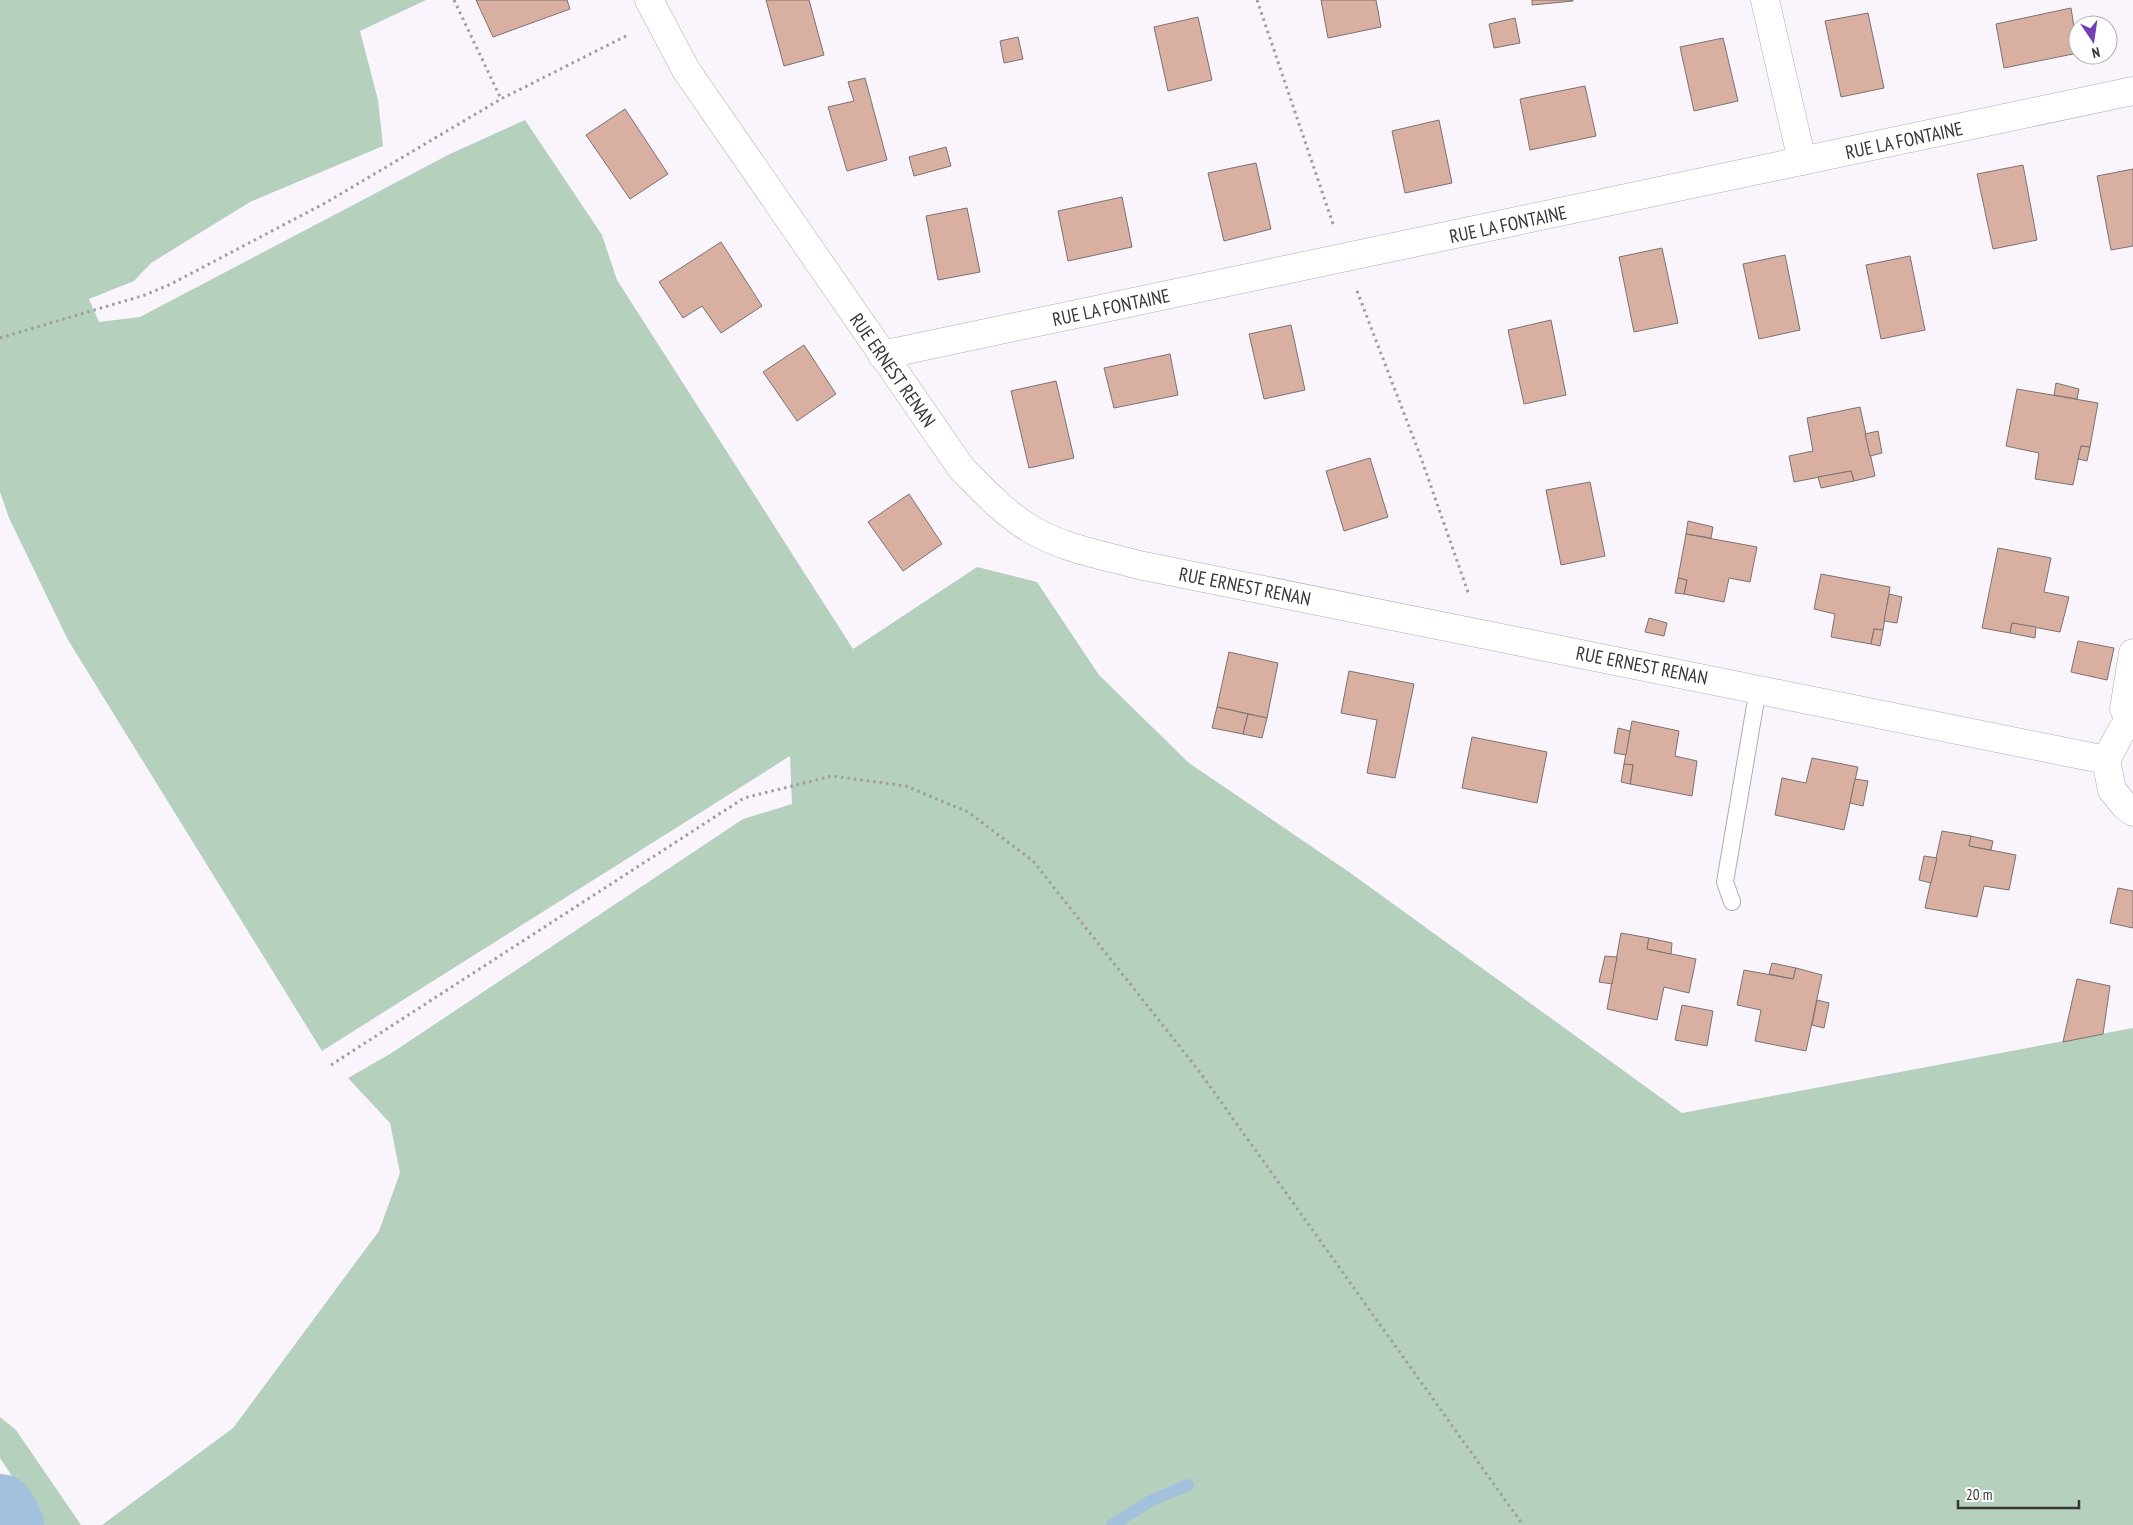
<svg xmlns="http://www.w3.org/2000/svg" width="2133" height="1525" viewBox="0 0 2133 1525" font-family="'PT Sans Narrow',sans-serif">
<style>
.green{fill:#b5d0bd}
.lines{fill:none;stroke-linecap:round;stroke-linejoin:round}
.stream{stroke:#a3c0dd;stroke-width:12}
.river{stroke:#a3c0dd;stroke-width:72}
.building{fill:#d9afa2;stroke:#7a7370}
.service-casing{stroke:#b0abb1;stroke-width:18}
.minor-casing{stroke:#b0abb1;stroke-width:29}
.path{stroke:#a09ca1;stroke-width:3;stroke-dasharray:2.5 4;stroke-linecap:butt}
.service{stroke:#fff;stroke-width:16}
.minor{stroke:#fff;stroke-width:28}
.labels{text-anchor:middle;stroke-width:4;stroke-linejoin:round;paint-order:stroke}
.street-label{font-size:19px;fill:#373537;stroke:#fff}
</style>
<rect width="100%" height="100%" fill="#faf5fc"/>
<g class="green">
<polygon points="0,0 426,0 360,31 378,100 383,146 250,202 151,263 134,281 89,299 99,322 140,317 450,154 525,120 602,235 617,280 853,649 977,567 1037,582 1099,675 1189,763 1349,872 1682,1113 2133,1028 2133,1525 102,1525 233,1428 379,1231 400,1173 390,1123 348,1078 390,1054 743,819 792,804 790,756 322,1051 68,640 9,518 0,492"/>
<polygon points="0,1417 16,1430 81,1525 44,1525 0,1458"/>
</g>
<g class="lines">
<polyline class="stream" points="1112,1525 1152,1500 1188,1485"/>
<polyline class="river" points="0,1510 8,1525"/>
</g>
<g class="building">
<polygon points="476,0 567,0 570,9 493,37"/>
<polygon points="766,0 809,0 824,55 784,66"/>
<polygon points="1321,0 1376,0 1381,27 1328,38"/>
<polygon points="1532,0 1573,0 1573,1 1532,5"/>
<polygon points="2071,8 2078,53 2004,68 1996,24"/>
<polygon points="1868,13 1884,88 1841,97 1825,21"/>
<polygon points="1198,17 1212,80 1168,91 1154,27"/>
<polygon points="1515,18 1520,43 1494,48 1489,24"/>
<polygon points="1018,37 1023,59 1004,63 1000,41"/>
<polygon points="1723,38 1738,101 1694,111 1680,47"/>
<polygon points="865,78 887,160 847,171 828,107 854,101 848,82"/>
<polygon points="1585,86 1596,136 1530,150 1520,99"/>
<polygon points="625,109 668,174 630,199 586,135"/>
<polygon points="1439,120 1452,183 1405,193 1392,131"/>
<polygon points="946,147 951,166 914,176 909,157"/>
<polygon points="1256,163 1271,229 1224,241 1208,173"/>
<polygon points="2023,165 2037,240 1993,249 1977,174"/>
<polygon points="2133,169 2133,246 2111,250 2097,176"/>
<polygon points="1122,197 1132,247 1068,261 1058,211"/>
<polygon points="967,208 980,272 938,280 926,216"/>
<polygon points="721,242 762,306 721,333 702,306 683,318 659,282"/>
<polygon points="1662,248 1678,323 1634,332 1619,257"/>
<polygon points="1785,255 1800,330 1759,339 1743,264"/>
<polygon points="1910,256 1925,330 1881,339 1866,265"/>
<polygon points="1551,320 1566,395 1524,404 1508,330"/>
<polygon points="1291,325 1305,390 1264,399 1249,334"/>
<polygon points="804,345 836,394 797,421 763,372"/>
<polygon points="1170,354 1178,395 1114,408 1104,368"/>
<polygon points="1056,381 1074,458 1029,468 1011,391"/>
<polygon points="2056,383 2079,389 2077,399 2054,395"/>
<polygon points="2017,389 2098,403 2090,447 2081,446 2073,485 2035,479 2039,453 2006,446"/>
<polygon points="1860,407 1875,476 1854,481 1851,471 1794,482 1789,456 1813,451 1807,418"/>
<polygon points="1878,431 1882,453 1870,456 1865,434"/>
<polygon points="2081,446 2090,447 2087,461 2078,459"/>
<polygon points="1370,458 1388,517 1344,531 1326,471"/>
<polygon points="1851,471 1854,481 1821,488 1818,477"/>
<polygon points="1590,482 1605,556 1561,565 1546,490"/>
<polygon points="909,494 942,544 903,571 868,522"/>
<polygon points="1688,521 1713,527 1711,538 1686,534"/>
<polygon points="1686,534 1757,547 1750,582 1729,578 1724,602 1684,594 1687,580 1678,578"/>
<polygon points="1998,548 2051,558 2044,592 2069,597 2060,632 2012,623 2010,633 1982,628"/>
<polygon points="1821,574 1890,587 1883,630 1874,629 1871,644 1831,637 1835,614 1814,609"/>
<polygon points="1678,578 1687,580 1684,594 1675,593"/>
<polygon points="1889,594 1902,597 1897,623 1884,621"/>
<polygon points="1649,618 1667,623 1664,636 1645,632"/>
<polygon points="2012,623 2036,627 2035,638 2010,633"/>
<polygon points="1874,629 1883,630 1880,646 1871,644"/>
<polygon points="2078,641 2114,648 2107,680 2071,672"/>
<polygon points="1229,652 1278,663 1267,718 1217,707"/>
<polygon points="1349,671 1414,684 1395,778 1367,773 1377,720 1341,713"/>
<polygon points="1217,707 1248,714 1243,734 1212,728"/>
<polygon points="1248,714 1267,718 1262,738 1243,734"/>
<polygon points="1632,721 1679,731 1675,756 1697,761 1692,796 1630,784 1633,765 1624,764"/>
<polygon points="1618,728 1630,731 1626,755 1614,753"/>
<polygon points="1472,737 1547,752 1537,803 1462,788"/>
<polygon points="1812,758 1858,767 1844,830 1775,815 1782,778 1806,783"/>
<polygon points="1624,764 1633,765 1630,784 1621,782"/>
<polygon points="1855,779 1868,781 1863,806 1850,803"/>
<polygon points="1942,831 1971,836 1969,846 2016,855 2009,890 1984,886 1977,917 1925,908"/>
<polygon points="1971,836 1993,841 1991,850 1969,846"/>
<polygon points="1924,856 1937,858 1931,883 1919,880"/>
<polygon points="2118,888 2133,891 2133,928 2110,923"/>
<polygon points="1621,933 1649,938 1647,949 1696,959 1689,993 1664,987 1657,1020 1607,1009"/>
<polygon points="1649,938 1672,943 1671,954 1647,949"/>
<polygon points="1605,956 1617,957 1612,984 1599,982"/>
<polygon points="1772,963 1796,968 1793,979 1769,974"/>
<polygon points="1796,968 1822,975 1806,1051 1755,1041 1761,1010 1737,1005 1744,970 1793,979"/>
<polygon points="2077,979 2110,986 2103,1034 2063,1042"/>
<polygon points="1817,1000 1829,1003 1824,1028 1812,1025"/>
<polygon points="1682,1005 1713,1011 1707,1046 1675,1040"/>
</g>
<g class="lines">
<g class="service-casing">
<polyline id="service" points="1732,902 1725,882 1758,688"/>
</g>
<g class="minor-casing">
<g id="minor">
<path d="M649,0L686,70L962,469C983,490 1003,512 1029,528C1061,548 1102,555 1139,565L2106,760"/>
<polyline points="1765,0 1802,161"/>
<polyline points="882,355 2133,91"/>
<polyline points="2133,718 2122,730 2106,760 2112,790 2125,806 2133,812"/>
<polyline points="2130,720 2124,709 2133,653"/>
</g>
</g>
<g class="path">
<polyline points="454,0 501,99"/>
<polyline points="1257,0 1333,224"/>
<polyline points="1357,291 1420,455 1469,595"/>
<polyline points="0,338 145,295 171,284 327,202 501,99 628,35"/>
<polyline points="331,1065 744,798 832,776 906,786 968,812 1033,861 1199,1071 1523,1525"/>
</g>
<use href="#service" class="service"/>
<use href="#minor" class="minor"/>
</g>
<g class="labels">
<g class="street-label">
<text transform="translate(1904 140) rotate(-12)" y="7">RUE LA FONTAINE</text>
<text transform="translate(1508 224) rotate(-12)" y="7">RUE LA FONTAINE</text>
<text transform="translate(1111 307) rotate(-12)" y="7">RUE LA FONTAINE</text>
<text transform="translate(893 370) rotate(55)" y="7">RUE ERNEST RENAN</text>
<text transform="translate(1245 586) rotate(11)" y="7">RUE ERNEST RENAN</text>
<text transform="translate(1642 665) rotate(11)" y="7">RUE ERNEST RENAN</text>
</g>
</g>
<g transform="translate(2093 40) rotate(167)"><circle r="24" fill="#ffffff" stroke="#afaeaf"/>
<path d="M0-4L9 19L0 12L-9 19Z" fill="#753eb5"/>
<text y="-8" font-size="14" font-weight="bold" text-anchor="middle" fill="#373537">N</text>
</g>
<path d="M1958 1500v8h121v-8" fill="none" stroke="#373537" stroke-width="2.5"/>
<text x="1966" y="1500" font-size="15" fill="#373537" stroke="#ffffff" stroke-width="4" paint-order="stroke">20 m</text>
</svg>
